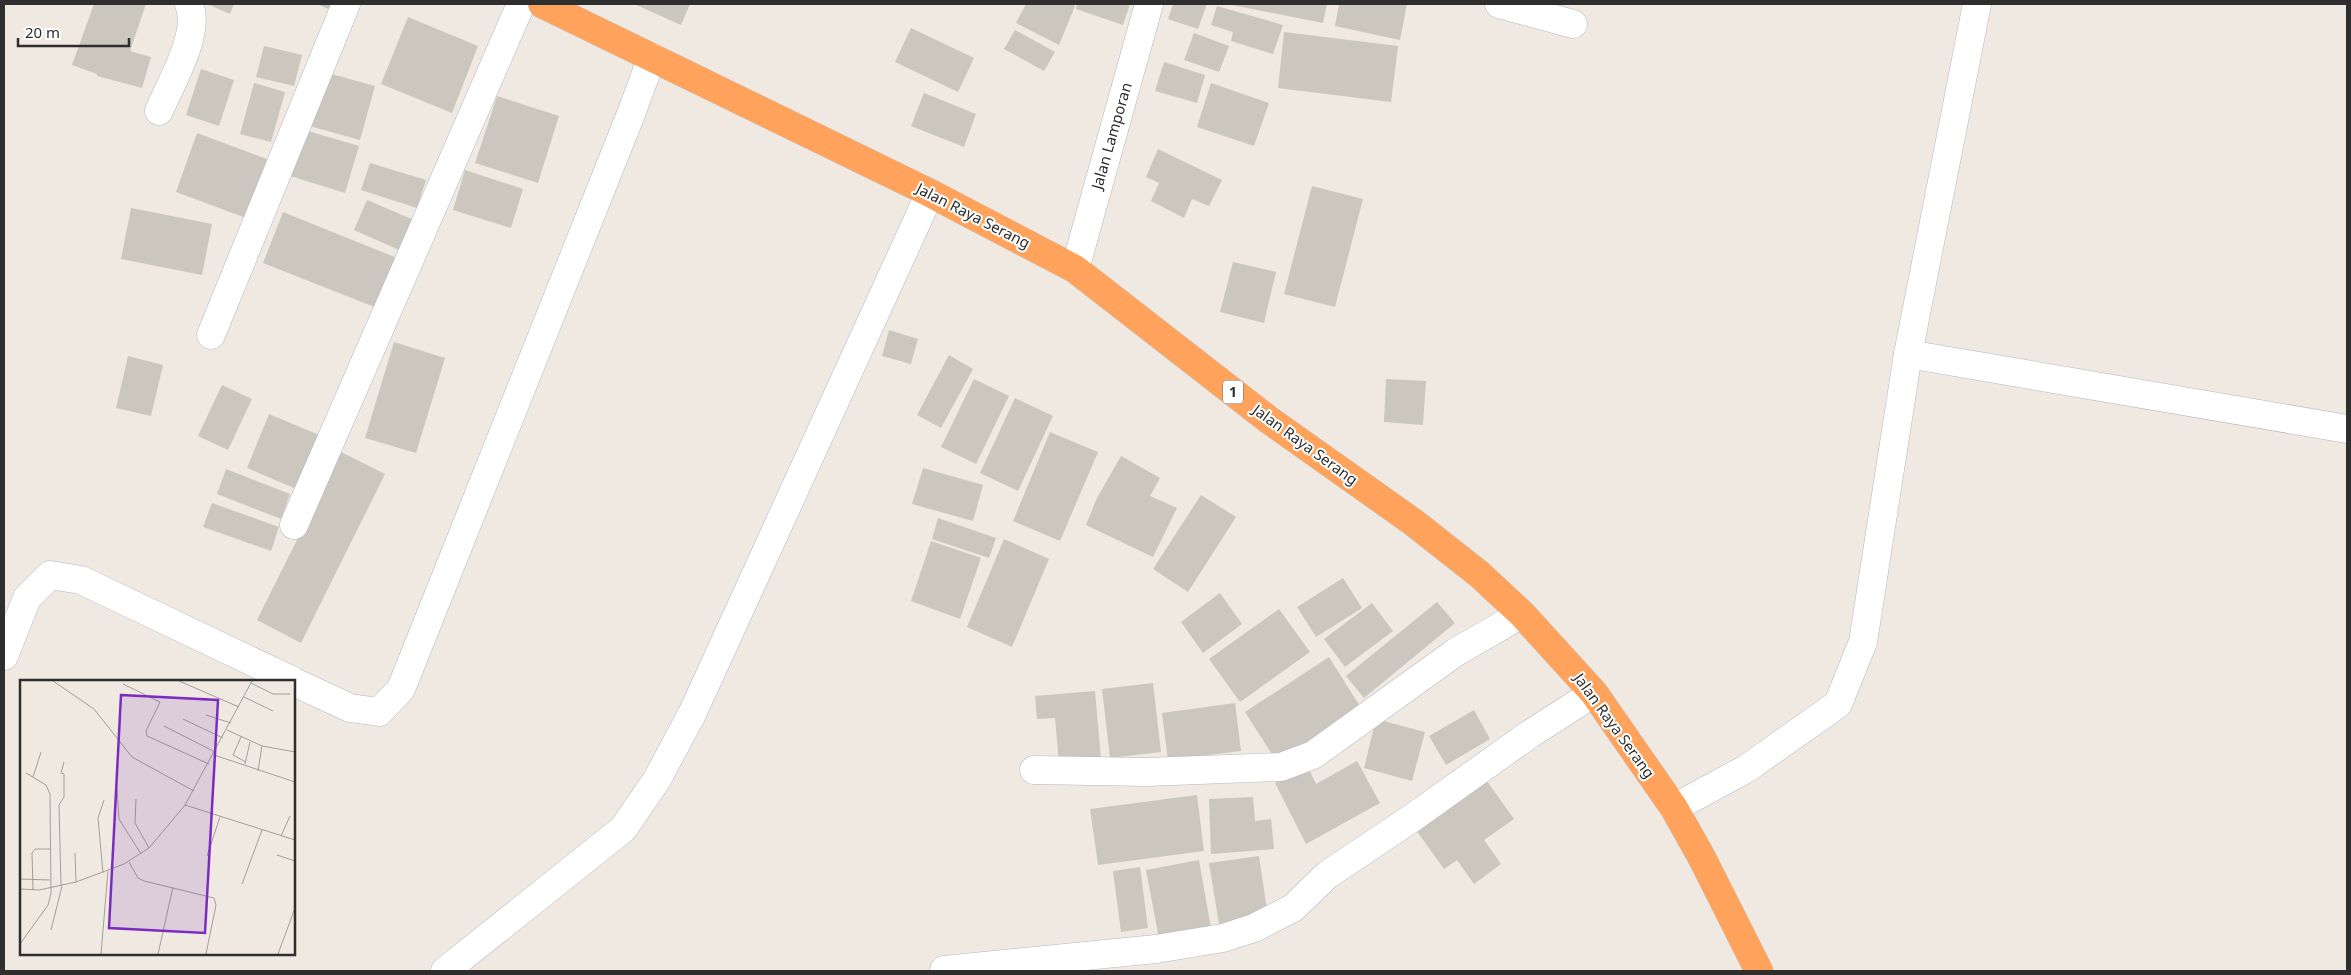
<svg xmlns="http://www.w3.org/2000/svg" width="2351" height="975" viewBox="0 0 2351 975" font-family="'Noto Sans',sans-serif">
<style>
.building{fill:#cbc7bf}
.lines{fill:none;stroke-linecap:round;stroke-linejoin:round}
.minor-casing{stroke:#b4b7c1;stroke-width:29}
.highway-casing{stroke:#c9c9c9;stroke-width:29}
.minor{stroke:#fff;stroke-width:28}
.highway{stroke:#ffa35c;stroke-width:28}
.labels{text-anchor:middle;stroke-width:4;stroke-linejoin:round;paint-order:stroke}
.shield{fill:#fff;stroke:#6d6d6d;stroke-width:1}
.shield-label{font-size:14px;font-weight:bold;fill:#2e2e2e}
.street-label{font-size:15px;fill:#2e2e2e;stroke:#fff}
.inset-road{fill:none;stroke:#a29e99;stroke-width:1}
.view{fill:#7b2cbf;fill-opacity:0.15;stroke:#7b2cbf;stroke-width:2.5}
.inset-edge{fill:none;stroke:#2e2e2e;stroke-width:2.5}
</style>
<rect width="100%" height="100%" fill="#efe9e1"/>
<g class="building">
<polygon points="94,4 146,4 130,51 151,57 142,88 97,76 97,74 72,65"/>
<polygon points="207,4 234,4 230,14"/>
<polygon points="317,4 337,4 333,11"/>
<polygon points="634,4 690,4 681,25"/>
<polygon points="1026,4 1071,4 1075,6 1059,45 1016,23"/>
<polygon points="1077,4 1130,4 1123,25 1076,9"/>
<polygon points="1173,4 1207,4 1198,29 1168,19"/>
<polygon points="1232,4 1327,4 1323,23 1232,5"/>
<polygon points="1339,4 1407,4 1400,40 1335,26"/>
<polygon points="1217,6 1283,25 1273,54 1231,41 1233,32 1211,25"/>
<polygon points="408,17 478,46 452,113 381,84"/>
<polygon points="911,28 974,58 958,92 895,62"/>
<polygon points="1015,30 1055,52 1044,71 1004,49"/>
<polygon points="1284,32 1398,46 1391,102 1278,88"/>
<polygon points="1194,33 1229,46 1219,72 1184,60"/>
<polygon points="264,46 302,55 294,86 256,77"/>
<polygon points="1164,62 1205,75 1197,103 1155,91"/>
<polygon points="201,69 234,80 219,126 186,115"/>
<polygon points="321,71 375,86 360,140 306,125"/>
<polygon points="254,83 285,92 271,142 240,134"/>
<polygon points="1211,83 1269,103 1254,146 1197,127"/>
<polygon points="924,93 976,114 964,147 911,126"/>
<polygon points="497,96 559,116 538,183 475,163"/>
<polygon points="298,128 359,146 345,193 284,174"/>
<polygon points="197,133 267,159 246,218 176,192"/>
<polygon points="1158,149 1222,180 1209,206 1192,199 1184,218 1151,201 1159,183 1146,177"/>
<polygon points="370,163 426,180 417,208 361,190"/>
<polygon points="465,170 523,189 511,228 453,210"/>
<polygon points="1312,186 1363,199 1335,307 1284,294"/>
<polygon points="367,200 421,223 408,254 354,230"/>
<polygon points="131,208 212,224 202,275 121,259"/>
<polygon points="283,212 402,260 382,310 263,263"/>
<polygon points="1233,262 1276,272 1264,323 1220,312"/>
<polygon points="889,330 918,339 911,364 882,356"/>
<polygon points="394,342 445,358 416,453 365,438"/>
<polygon points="949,355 973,369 941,428 917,415"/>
<polygon points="128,356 163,365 151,416 116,408"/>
<polygon points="974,379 1009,396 976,464 941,447"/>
<polygon points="1386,379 1426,381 1423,425 1384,422"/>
<polygon points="222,385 252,399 228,450 198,436"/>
<polygon points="1015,398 1053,416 1018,491 980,473"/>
<polygon points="269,414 324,437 301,491 247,468"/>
<polygon points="1050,432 1098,452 1060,541 1013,521"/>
<polygon points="341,452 385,474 301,643 257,620"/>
<polygon points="1121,456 1160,478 1150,496 1177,508 1153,557 1086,525 1097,498"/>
<polygon points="923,468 983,485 973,521 912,504"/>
<polygon points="226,469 290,494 281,519 217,494"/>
<polygon points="1201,495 1236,517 1188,592 1153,569"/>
<polygon points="212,503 279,527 271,551 203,527"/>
<polygon points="938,518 996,538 989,558 932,539"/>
<polygon points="1004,539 1049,559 1012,647 967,627"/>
<polygon points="931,541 981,558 960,619 911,601"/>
<polygon points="1343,578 1362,608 1316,637 1297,607"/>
<polygon points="1220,593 1242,624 1203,653 1181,622"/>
<polygon points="1437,602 1455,623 1364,698 1346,676"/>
<polygon points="1372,603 1393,631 1345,667 1324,639"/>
<polygon points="1279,609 1310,652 1240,702 1209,659"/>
<polygon points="1329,657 1361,708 1277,762 1245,712"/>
<polygon points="1153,683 1161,752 1110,758 1102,689"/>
<polygon points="1095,691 1101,759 1059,763 1055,718 1037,719 1035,696"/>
<polygon points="1235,703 1241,751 1168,760 1162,713"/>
<polygon points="1474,710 1490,739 1446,765 1429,736"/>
<polygon points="1376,719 1425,732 1412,781 1364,768"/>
<polygon points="1357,761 1380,803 1306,844 1275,783 1308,767 1316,784"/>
<polygon points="1484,777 1514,819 1484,840 1501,864 1474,884 1457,860 1444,869 1414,827"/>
<polygon points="1197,795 1204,851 1098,865 1090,809"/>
<polygon points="1253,797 1255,821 1271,819 1274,849 1211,854 1209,799"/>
<polygon points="1259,856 1268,917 1219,924 1209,863"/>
<polygon points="1199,860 1212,934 1160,944 1146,870"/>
<polygon points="1140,867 1148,928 1121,932 1113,871"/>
</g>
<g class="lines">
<g class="minor-casing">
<g id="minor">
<polyline points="1499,4 1573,24"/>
<path d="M159,111C171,82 201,34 189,4"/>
<polyline points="1075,269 1149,4"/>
<polyline points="211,335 346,4"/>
<polyline points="1908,354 2347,429"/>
<polyline points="294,525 521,4"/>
<polyline points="4,656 27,598 50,575 81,580 293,681"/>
<polyline points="294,682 350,708 379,712 401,689 631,114 652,57"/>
<polyline points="1034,770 1146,772 1281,767 1313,755 1456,652 1522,614"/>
<polyline points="1674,808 1746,769 1838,704 1863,642 1908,354 1977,4"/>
<polyline points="944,970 1156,949 1223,938 1254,928 1293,908 1327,875 1412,818 1530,734 1594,693"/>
<polyline points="445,971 623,829 656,781 692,714 930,193"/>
</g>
</g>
<g class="highway-casing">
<polyline id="highway" points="542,4 930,193 1075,269 1269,420 1413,522 1479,574 1522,614 1594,693 1674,808 1702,858 1759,971"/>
</g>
<use href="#minor" class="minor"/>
<use href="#highway" class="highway"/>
</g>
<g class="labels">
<rect class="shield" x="1223" y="380.5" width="20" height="23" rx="4"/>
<g class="shield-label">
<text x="1233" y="397">1</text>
</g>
<g class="street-label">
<text transform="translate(1112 136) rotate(-74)" y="5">Jalan Lamporan</text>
<text transform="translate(973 216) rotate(27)" y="5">Jalan Raya Serang</text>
<text transform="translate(1305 445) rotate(36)" y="5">Jalan Raya Serang</text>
<text transform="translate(1614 726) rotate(54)" y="5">Jalan Raya Serang</text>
</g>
</g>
<g transform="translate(20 680)">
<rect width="275" height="275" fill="#efe9e1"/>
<path class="inset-road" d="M33,1L74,29L112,77L174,111M159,1L219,27M231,3L253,14H270M103,4L140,22L126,51L127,56L189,84M224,17L253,31M186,35L211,43M163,39L203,58M144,46L195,72M207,50L242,66L275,72M221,57L213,75L226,82M194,75L275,102M225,84L230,62M238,91L242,66M13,97L21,72M97,109L99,139L121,174M116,119L115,143L129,168M165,125L275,160M261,156L270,136M55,173L56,202M257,175L275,181M187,176L200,137M109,182L118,198L124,201L194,218L196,225L186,274M83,193L78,138L84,120M0,199L30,200M222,204L242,150M41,206L39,125L44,117V94L41,93L44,82M0,209L19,210L56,202L104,184L129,168L165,125L232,1M13,210L12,173L15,169H30M31,250L42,206M0,264L28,225L31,213L30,114L26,105L6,93M81,274L88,191M138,274L153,207M258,274L275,228"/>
<path class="view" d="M101,15L198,20L185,253L89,248Z"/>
<rect width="275" height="275" class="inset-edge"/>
</g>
<rect width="2351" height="975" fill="none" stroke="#2e2e2e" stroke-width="10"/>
<path d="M18 38v8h111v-8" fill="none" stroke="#2e2e2e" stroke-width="2.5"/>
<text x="25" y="38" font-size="15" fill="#2e2e2e" stroke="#ffffff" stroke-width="4" paint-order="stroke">20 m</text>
</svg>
